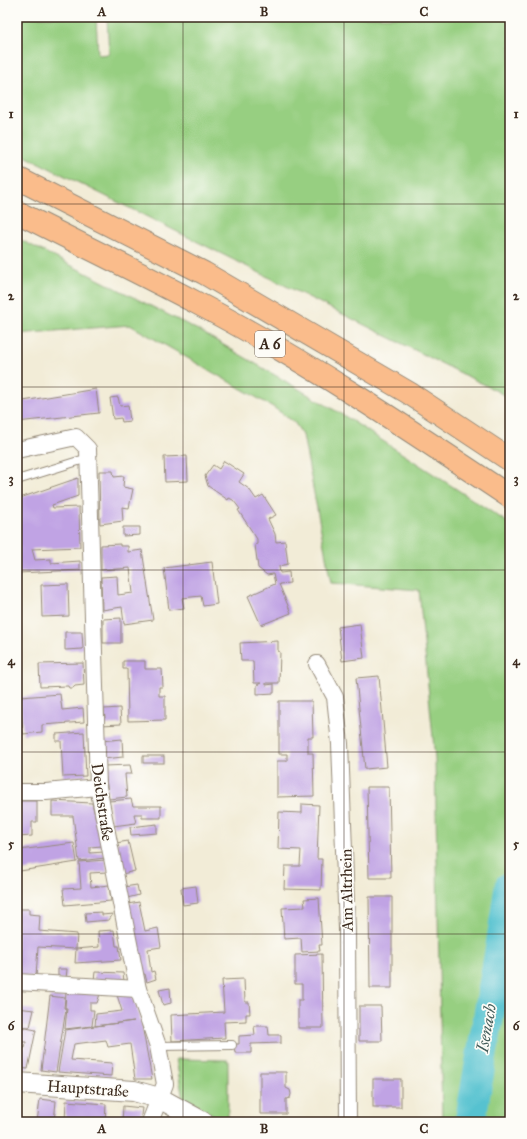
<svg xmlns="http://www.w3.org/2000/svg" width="527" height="1139" viewBox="0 0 527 1139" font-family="'IM FELL Great Primer',serif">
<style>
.green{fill:#97cf81;stroke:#697c50}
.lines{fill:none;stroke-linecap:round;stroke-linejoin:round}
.river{stroke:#57c2d0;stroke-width:31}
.building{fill:#c0a3e4}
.service-casing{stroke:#968b7a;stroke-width:10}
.minor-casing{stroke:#968b7a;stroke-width:18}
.tertiary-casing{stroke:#968b7a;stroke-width:22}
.motorway-casing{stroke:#968b7a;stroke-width:24}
.service{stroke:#fff;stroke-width:8}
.minor{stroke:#fff;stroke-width:16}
.tertiary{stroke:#fff;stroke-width:20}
.motorway{stroke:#fabc8b;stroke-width:22}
.grid{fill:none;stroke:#3b2a1e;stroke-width:1;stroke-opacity:0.55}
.labels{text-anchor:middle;stroke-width:3.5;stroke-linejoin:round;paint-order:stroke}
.shield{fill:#fdfcf7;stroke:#75695f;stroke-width:1}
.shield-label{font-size:15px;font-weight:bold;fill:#3b2a1e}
.street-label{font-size:16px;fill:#3b2a1e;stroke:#fdfcf7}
.water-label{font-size:17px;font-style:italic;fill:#455f5c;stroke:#fdfcf7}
.neatline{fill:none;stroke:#3b2a1e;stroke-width:1.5}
.grid-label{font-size:13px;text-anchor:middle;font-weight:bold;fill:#3b2a1e}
</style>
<rect width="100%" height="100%" fill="#fdfcf7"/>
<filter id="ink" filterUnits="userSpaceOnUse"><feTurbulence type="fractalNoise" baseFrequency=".025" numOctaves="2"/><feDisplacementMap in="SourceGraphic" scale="8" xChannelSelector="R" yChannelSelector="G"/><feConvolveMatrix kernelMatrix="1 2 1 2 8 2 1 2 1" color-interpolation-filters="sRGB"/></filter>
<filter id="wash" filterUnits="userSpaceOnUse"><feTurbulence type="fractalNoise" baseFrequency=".012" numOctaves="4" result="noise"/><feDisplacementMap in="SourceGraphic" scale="16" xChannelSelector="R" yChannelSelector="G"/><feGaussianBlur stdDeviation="0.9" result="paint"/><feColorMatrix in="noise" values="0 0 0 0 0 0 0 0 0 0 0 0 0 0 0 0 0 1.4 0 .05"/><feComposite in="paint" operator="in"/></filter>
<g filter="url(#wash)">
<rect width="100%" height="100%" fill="#f2ecd7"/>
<g class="green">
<polygon points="17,17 96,17 98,55 109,54 107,17 510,17 510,399 497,391 17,152"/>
<polygon points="17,238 198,330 343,415 510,524 510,1075 504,1122 442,1122 435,759 419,590 331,583 303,435 294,422 273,407 130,325 17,334"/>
<polygon points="176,1059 228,1060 228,1122 183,1100"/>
</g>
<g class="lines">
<polyline class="river" points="470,1122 501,946 510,887"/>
</g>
<g id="blocks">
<g class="building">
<rect x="17" y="17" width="5" height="5"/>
<polygon points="96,389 99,413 17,422 17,402"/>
<polygon points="118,397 120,406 128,405 130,421 122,422 121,418 113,419 110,398"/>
<polygon points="187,456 188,481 165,482 164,457"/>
<polygon points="224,461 244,474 239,482 249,489 256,499 263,495 276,515 268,519 275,534 276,542 285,541 288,564 279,566 280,573 289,572 290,583 279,584 291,613 261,625 248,596 275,584 273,574 267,575 258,568 255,545 257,544 257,539 238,510 240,509 237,505 233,500 229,498 228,500 208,486 205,476 213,465 219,469"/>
<polygon points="99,471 113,471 114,477 124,476 123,487 133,489 129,508 122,507 123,521 100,524"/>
<polygon points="78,478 78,496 52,505 53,508 79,507 80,547 32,549 35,560 51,559 51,563 80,561 80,570 17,573 17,499"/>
<polygon points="123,527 140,527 140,535 123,536"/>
<polygon points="120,544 120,546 128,546 128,552 142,550 153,620 124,624 122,607 102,610 101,577 117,576 118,595 133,593 130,568 101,570 101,545"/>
<polygon points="212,562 217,604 203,606 201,596 182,598 184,608 169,610 164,568"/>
<polygon points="68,584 69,616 42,617 41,585"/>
<polygon points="121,618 121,643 103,643 103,619"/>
<polygon points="360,624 364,658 342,661 338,627"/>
<polygon points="65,632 82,632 83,649 65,650"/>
<polygon points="278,641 278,651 280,652 279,683 266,683 266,685 274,684 274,693 257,694 257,685 261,683 254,683 253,661 241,661 240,643"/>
<polygon points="123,661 145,661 145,669 162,669 163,687 159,687 159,696 165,696 165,720 128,721 127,669 123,669"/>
<polygon points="83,663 84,685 75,686 73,688 69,688 68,686 40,687 39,664"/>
<polygon points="379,676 387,767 365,769 356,678"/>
<polygon points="60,694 62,710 83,708 84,722 42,725 42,732 23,734 20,697"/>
<polygon points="279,701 312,701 313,737 308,737 308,753 313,753 314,796 277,797 277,761 287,761 287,754 279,754"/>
<polygon points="120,708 121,724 101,725 100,718 105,718 104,709"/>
<polygon points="84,732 86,776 63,777 61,741 56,741 56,734"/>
<polygon points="122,739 123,757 103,759 101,741"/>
<rect x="143" y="756" width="21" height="7"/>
<polygon points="130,765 132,774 125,774 127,797 109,799 104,766"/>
<polygon points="367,787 389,787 391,878 369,878"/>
<polygon points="131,799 133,806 161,806 161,818 142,818 142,814 134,814 136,823 113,826 109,801"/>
<polygon points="17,801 37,801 37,822 32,822 32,836 17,837"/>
<polygon points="52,801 92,803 102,846 90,847 90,853 104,852 105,858 79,861 73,816 52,816"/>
<polygon points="302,804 319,805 317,859 322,859 321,890 284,889 285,866 300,866 301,850 278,849 279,812 302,813"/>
<polygon points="157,824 157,833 131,835 130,827"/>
<polygon points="128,841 135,871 122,874 116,843"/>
<polygon points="74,843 77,862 20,871 19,862 17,862 17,848 19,847 19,850"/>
<polygon points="106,860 107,872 90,873 91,887 109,885 111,901 65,905 63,889 81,888 79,862"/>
<polygon points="137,885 139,895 127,898 124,887"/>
<polygon points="196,886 198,903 183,905 181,888"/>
<polygon points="369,897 392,897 392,988 370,988"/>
<polygon points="319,898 322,945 319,945 320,951 302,952 301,938 284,939 282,908 305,907 304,899"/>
<polygon points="139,902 145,931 158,928 161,947 148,949 151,972 154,971 156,979 147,982 145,974 140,975 128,904"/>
<polygon points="17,909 29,909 29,914 40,915 39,931 77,934 76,949 38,947 36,977 17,976"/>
<polygon points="102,912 102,915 113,914 109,920 86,922 85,913"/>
<polygon points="114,930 116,946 119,946 121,960 75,963 76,949 99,947 98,931"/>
<polygon points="322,954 323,1028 298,1028 298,1000 302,1000 302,984 295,984 295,955"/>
<polygon points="58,969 67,969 66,979 58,979"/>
<polygon points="95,972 123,973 124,981 94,980"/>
<polygon points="244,979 245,1002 249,1002 250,1014 246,1014 246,1021 224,1022 225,1038 172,1041 171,1015 224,1012 222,980"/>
<polygon points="170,988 171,1003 163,1005 159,990"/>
<polygon points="66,992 100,994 97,1003 90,1003 90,1010 94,1010 92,1026 65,1029 67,1008 65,1008"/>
<polygon points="117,995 132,995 141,1020 152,1079 135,1079 130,1044 108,1047 106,1040 74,1044 71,1060 112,1063 111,1076 58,1072 65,1030 134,1021 95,1026 96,1014 122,1011"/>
<polygon points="50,996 65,998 64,1008 66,1009 56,1072 41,1070"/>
<polygon points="359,1006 381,1006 382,1041 359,1041"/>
<polygon points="17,1008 34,1010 30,1027 17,1026"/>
<polygon points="254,1026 268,1026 269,1035 281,1035 281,1043 251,1044 251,1053 235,1053 234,1044 239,1044 239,1036 255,1035"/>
<polygon points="21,1027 36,1030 28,1069 17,1068 17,1047 25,1048 26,1042 19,1042"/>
<polygon points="260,1072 286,1072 286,1088 290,1090 291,1094 290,1098 286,1099 286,1114 260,1114"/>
<rect x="373" y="1079" width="28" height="28"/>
<polygon points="40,1099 56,1101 54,1122 37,1122"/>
<polygon points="66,1101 106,1104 105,1122 65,1122"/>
<polygon points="123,1106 142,1108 140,1122 122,1122"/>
<polygon points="17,1114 20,1115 19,1122 17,1122"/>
</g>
</g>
</g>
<g filter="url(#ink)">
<use href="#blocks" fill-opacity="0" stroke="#968b7a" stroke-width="1"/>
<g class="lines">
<g class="service-casing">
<g id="service">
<polyline points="17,480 88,458"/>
<polyline points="158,1046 232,1045"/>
</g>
</g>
<g class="minor-casing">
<g id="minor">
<polyline points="17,450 76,437 88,449 98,787 138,989 158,1046 165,1084 150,1122"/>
<polyline points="317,664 335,697 340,744 347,930 348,1122"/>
<polyline points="17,792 46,792 98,787"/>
<polyline points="17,982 138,989"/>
</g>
</g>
<g class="tertiary-casing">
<polyline id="tertiary" points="17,1083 134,1091 159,1098 203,1122"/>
</g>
<g class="motorway-casing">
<g id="motorway">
<polyline points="17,178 204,273 409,393 510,460"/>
<path d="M17,212C76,242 136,271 195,302C304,359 407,428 510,497"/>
</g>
</g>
<use href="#service" class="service"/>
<use href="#minor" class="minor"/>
<use href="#tertiary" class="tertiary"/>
<use href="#motorway" class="motorway"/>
</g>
</g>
<path class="grid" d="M183,17V1122M344,17V1122M17,204H510M17,387H510M17,570H510M17,752H510M17,934H510"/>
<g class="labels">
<rect class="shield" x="255" y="331" width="30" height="26" rx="3"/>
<g class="shield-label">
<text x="270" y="349">A 6</text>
</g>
<g class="street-label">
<text transform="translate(103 802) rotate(82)" y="6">Deichstraße</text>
<text transform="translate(346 890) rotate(-91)" y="6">Am Altrhein</text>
<text transform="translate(88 1088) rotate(4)" y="6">Hauptstraße</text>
</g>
<g class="water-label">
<text transform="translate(486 1028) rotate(-80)" y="6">Isenach</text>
</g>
</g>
<rect width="527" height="1139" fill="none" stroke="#fdfcf7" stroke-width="44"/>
<rect x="22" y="22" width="483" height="1095" class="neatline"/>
<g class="grid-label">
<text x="102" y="16">A</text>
<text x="264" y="16">B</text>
<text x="424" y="16">C</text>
<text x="11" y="118">1</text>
<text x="516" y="118">1</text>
<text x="11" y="300">2</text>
<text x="516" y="300">2</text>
<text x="11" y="483">3</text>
<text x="516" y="483">3</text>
<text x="11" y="665">4</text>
<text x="516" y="665">4</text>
<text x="11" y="848">5</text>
<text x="516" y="848">5</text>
<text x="11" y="1030">6</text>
<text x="516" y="1030">6</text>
<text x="102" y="1133">A</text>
<text x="264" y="1133">B</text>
<text x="424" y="1133">C</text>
</g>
</svg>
